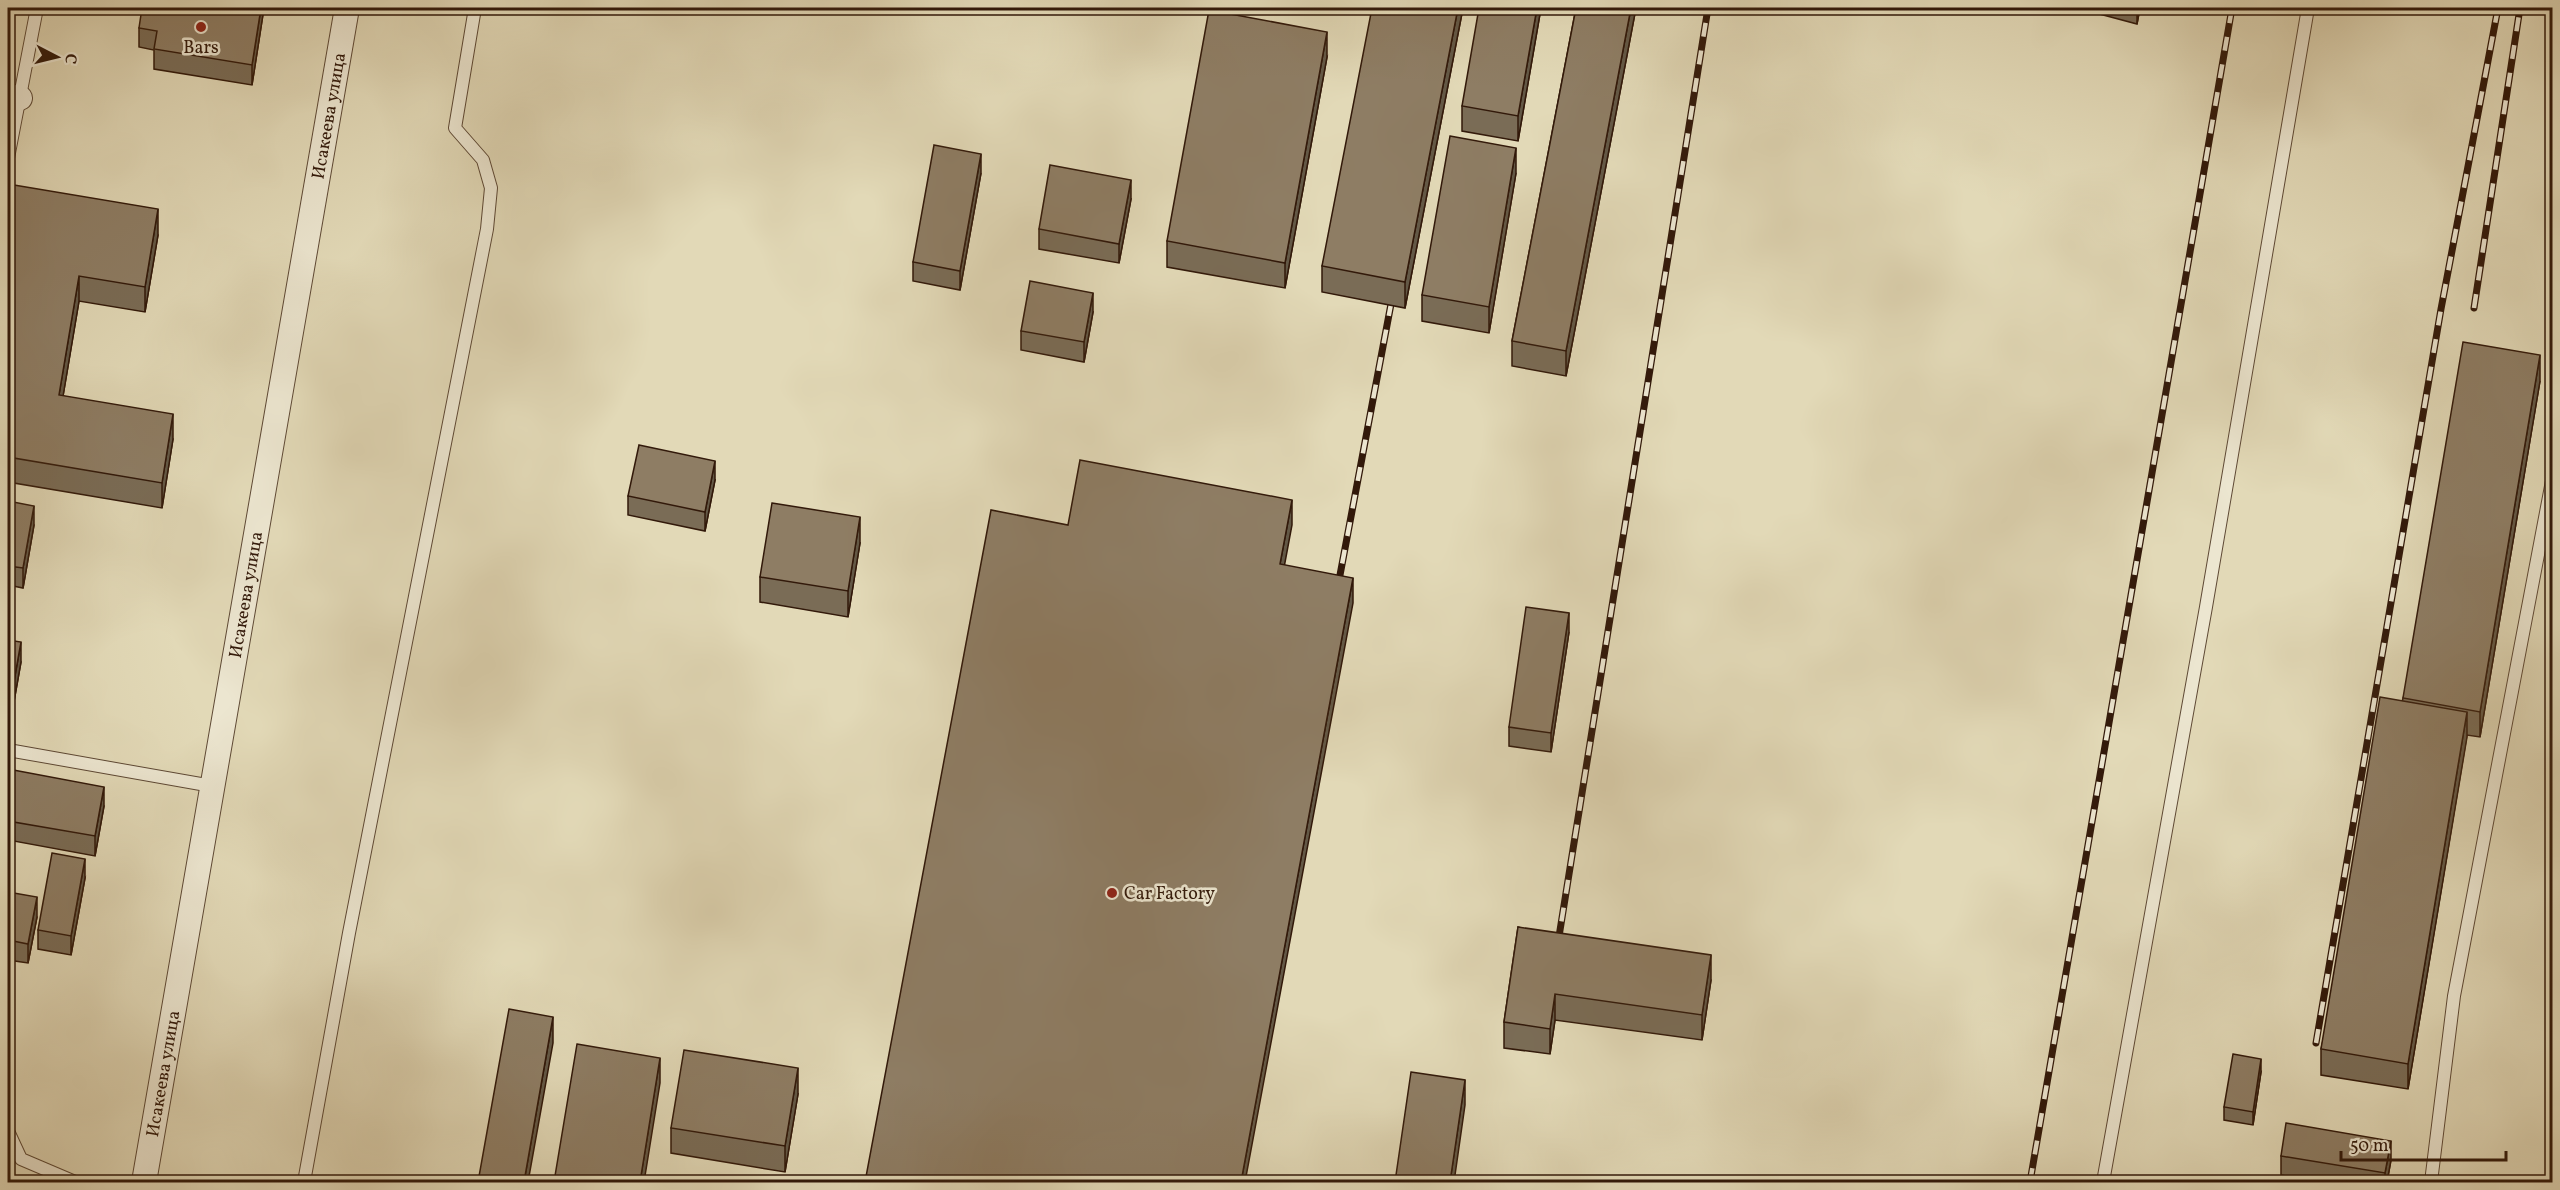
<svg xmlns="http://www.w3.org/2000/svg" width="2560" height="1190" viewBox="0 0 2560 1190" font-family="Vollkorn,serif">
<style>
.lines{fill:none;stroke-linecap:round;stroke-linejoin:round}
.service-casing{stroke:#5e4935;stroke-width:14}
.minor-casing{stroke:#5e4935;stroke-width:26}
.service{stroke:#ece6d0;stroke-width:12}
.minor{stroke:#ece6d0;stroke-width:24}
.rail-casing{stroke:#32190a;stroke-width:7}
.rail{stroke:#ece6d0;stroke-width:4.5;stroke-dasharray:14;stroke-linecap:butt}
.wall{fill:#7a6c56;stroke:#32190a;stroke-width:1.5}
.shaded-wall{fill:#635846;stroke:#32190a;stroke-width:1.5}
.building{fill:#8e7d64;stroke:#32190a;stroke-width:1.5}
.poi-dot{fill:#8f2418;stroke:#ece6d0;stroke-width:2}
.labels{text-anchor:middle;stroke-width:5;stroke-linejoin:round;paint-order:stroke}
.poi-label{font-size:18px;fill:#32190a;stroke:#ece6d0}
.street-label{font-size:18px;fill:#32190a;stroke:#ece6d0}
</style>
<rect width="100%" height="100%" fill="#e2d9b7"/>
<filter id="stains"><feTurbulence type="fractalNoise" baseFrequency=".00333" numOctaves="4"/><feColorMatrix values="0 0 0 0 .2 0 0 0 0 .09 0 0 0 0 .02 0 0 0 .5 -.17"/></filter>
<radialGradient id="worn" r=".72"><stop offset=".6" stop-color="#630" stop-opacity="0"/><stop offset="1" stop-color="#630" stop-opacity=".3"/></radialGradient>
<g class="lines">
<g class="service-casing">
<g id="service">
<polyline points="8,158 37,8"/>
<polyline points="8,750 212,786"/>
<polyline points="8,1131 21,1159 75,1182"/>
<polyline points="304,1182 349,933 487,229 491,188 483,160 455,128 475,8"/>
<polyline points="2103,1182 2206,607 2308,8"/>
<polyline points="2431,1182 2454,996 2552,481"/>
</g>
</g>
<g class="minor-casing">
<g id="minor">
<polyline points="8,96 20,98"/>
<path id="s1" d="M144,1182L347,8"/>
</g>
</g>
<use href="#service" class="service"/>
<use href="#minor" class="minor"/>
<g class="rail-casing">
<g id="rail">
<polyline points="2474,308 2520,8"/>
<polyline points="1337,591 1394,288"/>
<polyline points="1557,949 1708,8"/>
<polyline points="2316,1043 2441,309 2498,8"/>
<polyline points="2030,1182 2232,8"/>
</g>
</g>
<use href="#rail" class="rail"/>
</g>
<g class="wall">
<polygon points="264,8 252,85 154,69 154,50 139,47 139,28"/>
<polygon points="1463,8 1405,308 1322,292 1322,266"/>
<polygon points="1541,8 1518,141 1462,131 1462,106"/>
<polygon points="1576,8 1636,8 1566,376 1512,366 1512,341"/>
<polygon points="2077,8 2140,8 2137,24"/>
<polygon points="1327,57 1285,288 1167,267 1167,241"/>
<polygon points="981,173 960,290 913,281 913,262"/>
<polygon points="1516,173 1489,333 1422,321 1422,295"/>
<polygon points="8,184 158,235 145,312 79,301 63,396 173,439 162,508 8,482"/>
<polygon points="1131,199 1119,263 1039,249 1039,229"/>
<polygon points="1093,312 1084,362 1021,350 1021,331"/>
<polygon points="2540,381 2480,737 2467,735 2408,1089 2321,1075 2321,1049 2403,698"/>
<polygon points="715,480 705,531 628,515 628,496"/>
<polygon points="8,501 34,525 23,588 8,585"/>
<polygon points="860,543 848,617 760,602 760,577"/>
<polygon points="1569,632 1551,752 1509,746 1509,727"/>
<polygon points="8,640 21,662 13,707 8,706"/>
<polygon points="8,769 104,806 95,856 8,840"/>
<polygon points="85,878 71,955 38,949 38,930"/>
<polygon points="8,892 37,917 28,963 8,960"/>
<polygon points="1518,927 1711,980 1702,1040 1555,1020 1550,1054 1504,1048 1504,1022"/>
<polygon points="2261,1072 2253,1125 2224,1120 2224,1107"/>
<polygon points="798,1094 785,1172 671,1153 671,1128"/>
<polygon points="2281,1156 2391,1160 2387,1182 2324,1182 2281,1175"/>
</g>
<g class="shaded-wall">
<polygon points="261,8 264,8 252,85 252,65"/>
<polygon points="1458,8 1463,8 1405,308 1405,282"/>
<polygon points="1537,8 1541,8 1518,141 1518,116"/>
<polygon points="1631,8 1636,8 1566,376 1566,351"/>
<polygon points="2137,8 2140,8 2137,24"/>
<polygon points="1327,32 1327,57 1285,288 1285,263"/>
<polygon points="1516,148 1516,173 1489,333 1489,307"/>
<polygon points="981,154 981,173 960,290 960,271"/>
<polygon points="1131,180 1131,199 1119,263 1119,244"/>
<polygon points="158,209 158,235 145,312 145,287"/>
<polygon points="79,276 79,301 59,420 59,395"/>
<polygon points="1093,293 1093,312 1084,362 1084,342"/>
<polygon points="2540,355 2540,381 2480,737 2480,712"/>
<polygon points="173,414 173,439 162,508 162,483"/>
<polygon points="715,461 715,480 705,531 705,512"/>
<polygon points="1292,500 1292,525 1280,589 1280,564"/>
<polygon points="34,506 34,525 23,588 23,568"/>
<polygon points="860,517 860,543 848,617 848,591"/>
<polygon points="1353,578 1353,603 1245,1182 1241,1182"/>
<polygon points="1569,613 1569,632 1551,752 1551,733"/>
<polygon points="21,642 21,662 13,707 13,687"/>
<polygon points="2467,712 2467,737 2408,1089 2408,1064"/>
<polygon points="104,787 104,806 95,856 95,836"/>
<polygon points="85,859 85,878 71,955 71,936"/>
<polygon points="37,897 37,917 28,963 28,944"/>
<polygon points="1711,955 1711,980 1702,1040 1702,1015"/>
<polygon points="1555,994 1555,1020 1550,1054 1550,1029"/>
<polygon points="553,1017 553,1043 528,1182 524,1182"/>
<polygon points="660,1058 660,1083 644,1182 640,1182"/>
<polygon points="2261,1059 2261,1072 2253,1125 2253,1112"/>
<polygon points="798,1068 798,1094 785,1172 785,1146"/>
<polygon points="1465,1080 1465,1105 1454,1182 1450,1182"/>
<polygon points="2391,1141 2391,1160 2387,1182 2385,1182 2385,1173"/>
</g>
<g class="building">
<polygon points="142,8 261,8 252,65 154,49 157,31 139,28"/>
<polygon points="1372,8 1458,8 1405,282 1322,266"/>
<polygon points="1479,8 1537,8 1518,116 1462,106"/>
<polygon points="1576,8 1631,8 1566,351 1512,341"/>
<polygon points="1209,10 1327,32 1285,263 1167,241"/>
<polygon points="1450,136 1516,148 1489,307 1422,295"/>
<polygon points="934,145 981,154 960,271 913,262"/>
<polygon points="1050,165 1131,180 1119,244 1039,229"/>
<polygon points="8,184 158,209 145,287 79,276 59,395 173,414 162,483 8,457"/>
<polygon points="1030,281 1093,293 1084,342 1021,331"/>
<polygon points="2463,342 2540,355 2480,712 2403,698"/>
<polygon points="639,445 715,461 705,512 628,496"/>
<polygon points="1080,460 1292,500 1280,564 1353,578 1241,1182 865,1182 991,510 1068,525"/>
<polygon points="8,501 34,506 23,568 8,566"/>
<polygon points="772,503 860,517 848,591 760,577"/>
<polygon points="1526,607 1569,613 1551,733 1509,727"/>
<polygon points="8,640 21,642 13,687 8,686"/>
<polygon points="2380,697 2467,712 2408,1064 2321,1049"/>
<polygon points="8,769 104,787 95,836 8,821"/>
<polygon points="52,853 85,859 71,936 38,930"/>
<polygon points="8,892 37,897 28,944 8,940"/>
<polygon points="1518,927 1711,955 1702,1015 1555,994 1550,1029 1504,1022"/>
<polygon points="509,1009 553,1017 524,1182 478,1182"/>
<polygon points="577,1044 660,1058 640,1182 554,1182"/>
<polygon points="684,1050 798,1068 785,1146 671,1128"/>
<polygon points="2233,1054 2261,1059 2253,1112 2224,1107"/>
<polygon points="1411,1072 1465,1080 1450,1182 1395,1182"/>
<polygon points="2286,1123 2391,1141 2385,1173 2281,1156"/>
</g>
<g class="poi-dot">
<circle cx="201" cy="27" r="6"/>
<circle cx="1112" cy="893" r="6"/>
</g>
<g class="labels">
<g class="poi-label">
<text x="201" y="53">Bars</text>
<text x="1124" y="899" text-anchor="start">Car Factory</text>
</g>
<g class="street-label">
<text dy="6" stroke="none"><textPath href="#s1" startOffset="1082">Исакеева улица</textPath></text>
<text dy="6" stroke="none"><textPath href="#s1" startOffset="596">Исакеева улица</textPath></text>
<text dy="6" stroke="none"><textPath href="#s1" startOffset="110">Исакеева улица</textPath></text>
</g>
</g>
<rect width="2560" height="1190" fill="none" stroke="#e2d9b7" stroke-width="30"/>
<rect x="9" y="9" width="2542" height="1172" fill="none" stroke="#32190a" stroke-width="3"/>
<rect x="15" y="15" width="2530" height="1160" fill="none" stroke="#32190a" stroke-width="1.5"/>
<g transform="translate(57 57) rotate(97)" stroke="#ece6d0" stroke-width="4.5" paint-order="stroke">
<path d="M0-4.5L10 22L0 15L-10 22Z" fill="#32190a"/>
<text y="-9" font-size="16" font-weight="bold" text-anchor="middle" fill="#32190a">С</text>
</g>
<path d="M2341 1151v9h165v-9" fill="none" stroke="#32190a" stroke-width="3"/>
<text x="2350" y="1151" font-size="18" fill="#32190a" stroke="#ece6d0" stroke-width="4.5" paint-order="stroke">50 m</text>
<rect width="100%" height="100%" filter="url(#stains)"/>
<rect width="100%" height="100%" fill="url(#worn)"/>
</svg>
